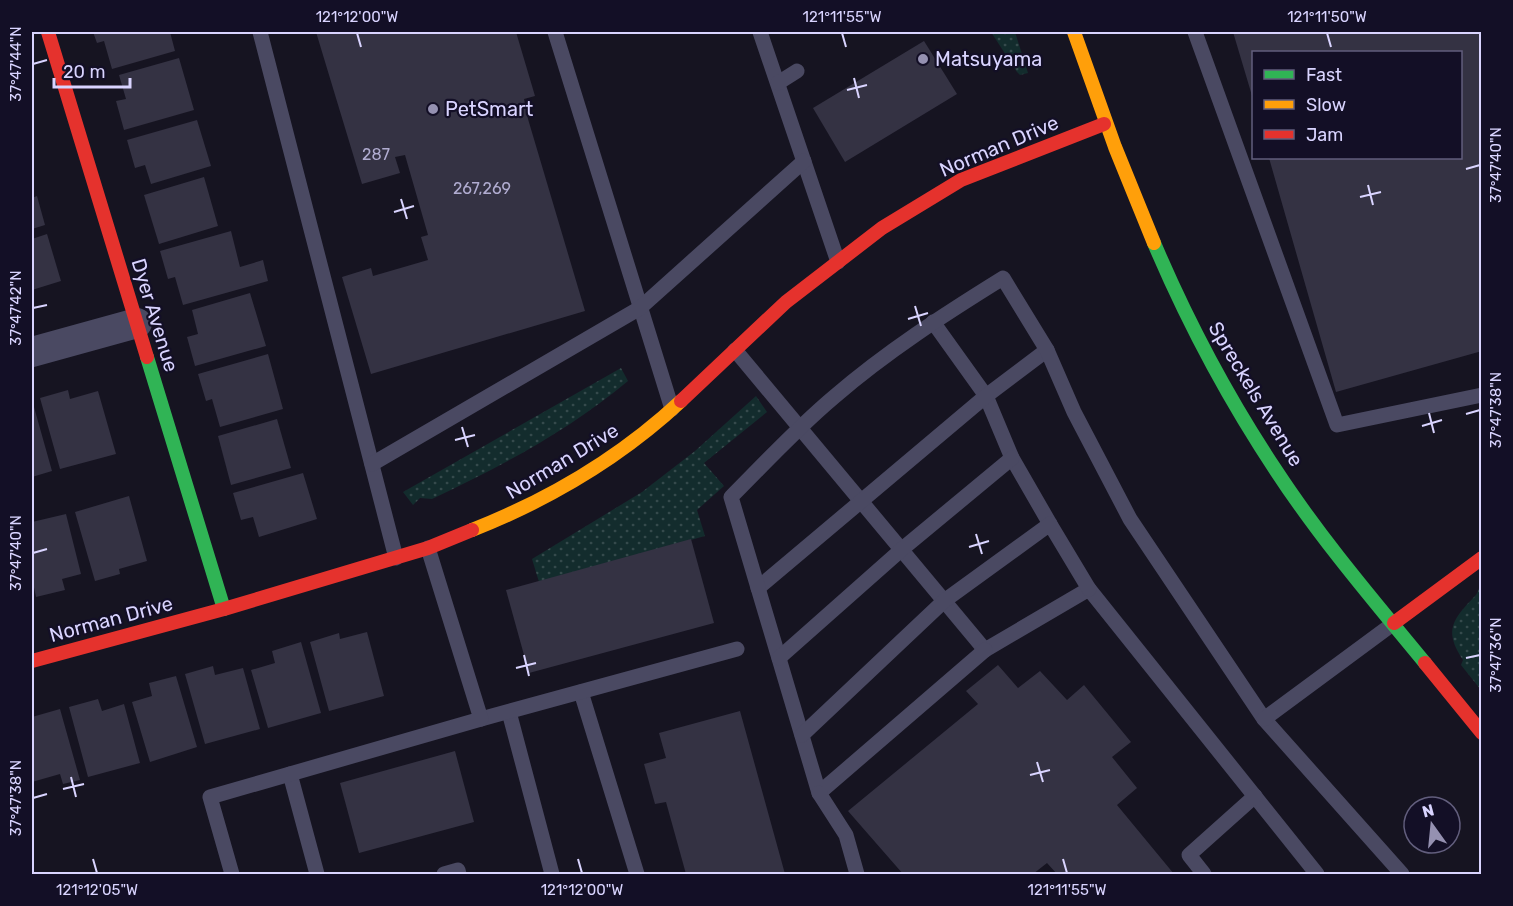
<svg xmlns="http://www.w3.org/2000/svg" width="1513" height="906" viewBox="0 0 1513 906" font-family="Rubik,sans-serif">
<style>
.green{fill:url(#green-dots)}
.building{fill:#343243}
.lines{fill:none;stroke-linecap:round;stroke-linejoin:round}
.lane{stroke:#4a4962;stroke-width:15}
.street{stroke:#4a4962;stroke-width:30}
.fast{stroke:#30b455;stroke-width:14}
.slow{stroke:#ff9f0a;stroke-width:14}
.jam{stroke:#e5322d;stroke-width:14}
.ticks{fill:none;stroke:#d9d4ff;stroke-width:2}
.poi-dot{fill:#9591b1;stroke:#130f26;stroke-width:2}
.labels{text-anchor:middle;stroke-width:4.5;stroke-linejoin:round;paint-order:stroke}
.number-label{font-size:16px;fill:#b0acd0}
.poi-label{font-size:20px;fill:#d9d4ff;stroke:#130f26;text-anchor:start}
.street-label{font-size:20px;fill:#d9d4ff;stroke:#130f26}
.neatline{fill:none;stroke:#d9d4ff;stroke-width:2}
.ticks-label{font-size:15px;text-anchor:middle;fill:#d9d4ff}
</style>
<defs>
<pattern id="green-dots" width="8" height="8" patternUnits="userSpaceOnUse" patternTransform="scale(1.5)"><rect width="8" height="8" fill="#132c2d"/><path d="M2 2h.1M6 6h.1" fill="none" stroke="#354a4c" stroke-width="1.8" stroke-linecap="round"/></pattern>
</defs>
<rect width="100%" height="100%" fill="#161421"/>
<g class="green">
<polygon points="991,32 1015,32 1028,73 1020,75 1017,72"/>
<path d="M621,368L628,381C568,431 502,466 432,499L420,498L413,505L403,492Z"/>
<polygon points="756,396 767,412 704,463 724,486 697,510 705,536 539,582 532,559 642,492 695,451"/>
<path d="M1481,584V690L1461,665L1463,660C1443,630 1453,619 1475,596C1479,592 1478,588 1481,584Z"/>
</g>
<g class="building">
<polygon points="93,32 170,32 175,51 112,69 104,41 97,43"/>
<polygon points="316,32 516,32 535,96 524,99 528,119 585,311 371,374 342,277 371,268 373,276 428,260 421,237 428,235 405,155 395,157 400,173 362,184"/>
<polygon points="1233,32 1482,32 1482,351 1336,392 1269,158 1460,158 1460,52 1254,52 1253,99"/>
<polygon points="924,41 957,94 845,162 813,108"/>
<polygon points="179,58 194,110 124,130 116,101 126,99 119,75"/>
<polygon points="197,120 211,166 151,184 145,165 135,168 127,140"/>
<polygon points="204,177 218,226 159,244 144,195"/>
<polygon points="37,196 45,225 32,229 32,198"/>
<polygon points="231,231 240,267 263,260 268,281 183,305 175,277 168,279 160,251"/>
<polygon points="47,234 61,281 32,290 32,239"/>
<polygon points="250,293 266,346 195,366 187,337 198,334 192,310"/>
<polygon points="268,354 283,409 220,427 212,399 206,401 198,374"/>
<polygon points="68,390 70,399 98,391 116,454 60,469 40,398"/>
<polygon points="32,400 52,471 32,477"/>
<polygon points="277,419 291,468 231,485 218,436"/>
<polygon points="303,473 317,519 259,537 253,517 241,520 233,493"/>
<polygon points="129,496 147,561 119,569 120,574 95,581 75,512"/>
<polygon points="66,514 81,574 62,579 65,590 36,597 32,578 32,522"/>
<polygon points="691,539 714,623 529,673 506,590"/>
<polygon points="367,632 384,696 329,711 310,642 339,633 340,639"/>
<polygon points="301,642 321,713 268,728 251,670 275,663 272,651"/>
<polygon points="998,665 1018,688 1040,671 1067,700 1084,685 1131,742 1112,757 1137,788 1117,805 1174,874 1057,874 1047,863 1033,874 903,874 848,811 978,704 966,691"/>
<polygon points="213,666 215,675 243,668 260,729 205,744 185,674"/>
<polygon points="176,676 197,747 150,762 132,702 152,696 149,683"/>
<polygon points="98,699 102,711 124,704 140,763 88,777 69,707"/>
<polygon points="60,709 80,780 63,784 60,774 32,782 32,717"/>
<polygon points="740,711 785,874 686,874 666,802 655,804 644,764 666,758 659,733"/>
<polygon points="455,751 474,822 359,853 340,783"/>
</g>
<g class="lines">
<g class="lane">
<polyline points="260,32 396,558"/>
<polyline points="555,32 672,409"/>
<polyline points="760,32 838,262"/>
<polyline points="1195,32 1337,425 1482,395"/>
<polyline points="778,83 797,71"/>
<polyline points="933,322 986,396 1012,458 1050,524"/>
<polyline points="735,350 985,650 1089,589 1317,874"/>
<polyline points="372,464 640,308 804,161"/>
<polyline points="758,588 986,396 1047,350"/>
<path d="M985,650L819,793L731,497C765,463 797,428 834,397C886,352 945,314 1003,278L1047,350L1074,412L1130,519L1264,719L1402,874"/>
<polyline points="779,658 901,550 1012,458"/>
<polyline points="581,692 637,874"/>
<polyline points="509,712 552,874"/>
<polyline points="481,719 737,649"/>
<polyline points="1264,719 1394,623"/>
<polyline points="802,735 944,601 1050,524 1089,589"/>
<polyline points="290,774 317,874"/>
<polyline points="819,793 846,835 857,874"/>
<polyline points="232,874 210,797 481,719 428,548"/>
<polyline points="444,874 458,870 459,874"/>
<polyline points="1204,874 1189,855 1255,796"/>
</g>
<polyline class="street" points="32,352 137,323"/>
<g class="fast">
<path d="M1154,243C1188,323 1229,400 1277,472C1321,539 1374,601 1425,663"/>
<polyline points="147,357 224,609"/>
</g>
<g class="slow">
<polyline points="1074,32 1115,147 1154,243"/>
<path d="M472,530C548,500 621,457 681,401"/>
</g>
<g class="jam">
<polyline points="48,32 147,357"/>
<polyline points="681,401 786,302 882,228 961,180 1104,124"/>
<polyline points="1394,623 1482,558"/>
<polyline points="32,661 224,609 428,548 472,530"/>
<polyline points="1425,663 1482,733"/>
</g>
</g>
<path class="ticks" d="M357,33L361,47M842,33L846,47M1327,33L1331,47M33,64L47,60M854,78L859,98M847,90L867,85M1466,169L1480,165M1368,185L1373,205M1360,197L1381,192M401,199L407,219M394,212L414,206M915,306L921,326M33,308L47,305M908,319L928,313M1429,413L1434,433M1466,414L1480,410M1422,426L1442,420M462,427L468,447M455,440L475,435M976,534L982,554M969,547L989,541M33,553L47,549M524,655L529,676M1466,658L1480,655M516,668L536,663M1037,762L1043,782M1030,775L1050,770M71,777L76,797M63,789L84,784M33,798L47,794M93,859L97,873M578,859L582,873M1063,859L1067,873"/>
<g class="poi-dot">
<circle cx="923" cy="59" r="6"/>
<circle cx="433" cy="109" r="6"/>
</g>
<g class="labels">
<g class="number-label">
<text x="376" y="160">287</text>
<text x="482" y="194">267,269</text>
</g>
<g class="poi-label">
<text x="935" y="66">Matsuyama</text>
<text x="445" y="116">PetSmart</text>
</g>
<g class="street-label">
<text transform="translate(999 146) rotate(-23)" y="7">Norman Drive</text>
<text transform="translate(155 315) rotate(73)" y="7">Dyer Avenue</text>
<text transform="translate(1256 394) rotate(59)" y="7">Spreckels Avenue</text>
<text transform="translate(562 461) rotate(-31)" y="7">Norman Drive</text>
<text transform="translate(111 619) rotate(-15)" y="7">Norman Drive</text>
</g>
</g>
<rect width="1513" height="906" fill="none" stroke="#130f26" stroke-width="66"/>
<rect x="1252" y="51" width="210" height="108" fill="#130f26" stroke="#625e7d" stroke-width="1.5"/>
<rect x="1264" y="70" width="30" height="9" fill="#30b455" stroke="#625e7d" stroke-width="1.5"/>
<text x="1306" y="81" font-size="18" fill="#d9d4ff">Fast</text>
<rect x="1264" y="100" width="30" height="9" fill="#ff9f0a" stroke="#625e7d" stroke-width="1.5"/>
<text x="1306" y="111" font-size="18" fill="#d9d4ff">Slow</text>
<rect x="1264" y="130" width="30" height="9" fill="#e5322d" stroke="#625e7d" stroke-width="1.5"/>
<text x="1306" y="141" font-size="18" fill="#d9d4ff">Jam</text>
<g transform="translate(1432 825) rotate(345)"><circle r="28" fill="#130f26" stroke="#625e7d" stroke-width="1.5"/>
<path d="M0-4.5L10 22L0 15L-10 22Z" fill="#9591b1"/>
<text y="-9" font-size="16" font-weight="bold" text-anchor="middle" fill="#d9d4ff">N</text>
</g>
<path d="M54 78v9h76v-9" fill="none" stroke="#d9d4ff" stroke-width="3"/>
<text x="63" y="78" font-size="18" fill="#d9d4ff" stroke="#130f26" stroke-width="4.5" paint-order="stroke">20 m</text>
<rect x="33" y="33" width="1447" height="840" class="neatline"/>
<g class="ticks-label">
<text x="357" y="22">121°12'00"W</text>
<text x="842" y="22">121°11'55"W</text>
<text x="1327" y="22">121°11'50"W</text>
<text transform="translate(16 64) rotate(-90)" y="5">37°47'44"N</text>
<text transform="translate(1496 165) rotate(-90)" y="5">37°47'40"N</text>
<text transform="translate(16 308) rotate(-90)" y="5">37°47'42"N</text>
<text transform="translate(1496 410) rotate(-90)" y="5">37°47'38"N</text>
<text transform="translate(16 553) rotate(-90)" y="5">37°47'40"N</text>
<text transform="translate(1496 655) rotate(-90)" y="5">37°47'36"N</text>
<text transform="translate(16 798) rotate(-90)" y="5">37°47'38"N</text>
<text x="97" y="895">121°12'05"W</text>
<text x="582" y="895">121°12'00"W</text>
<text x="1067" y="895">121°11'55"W</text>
</g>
</svg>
